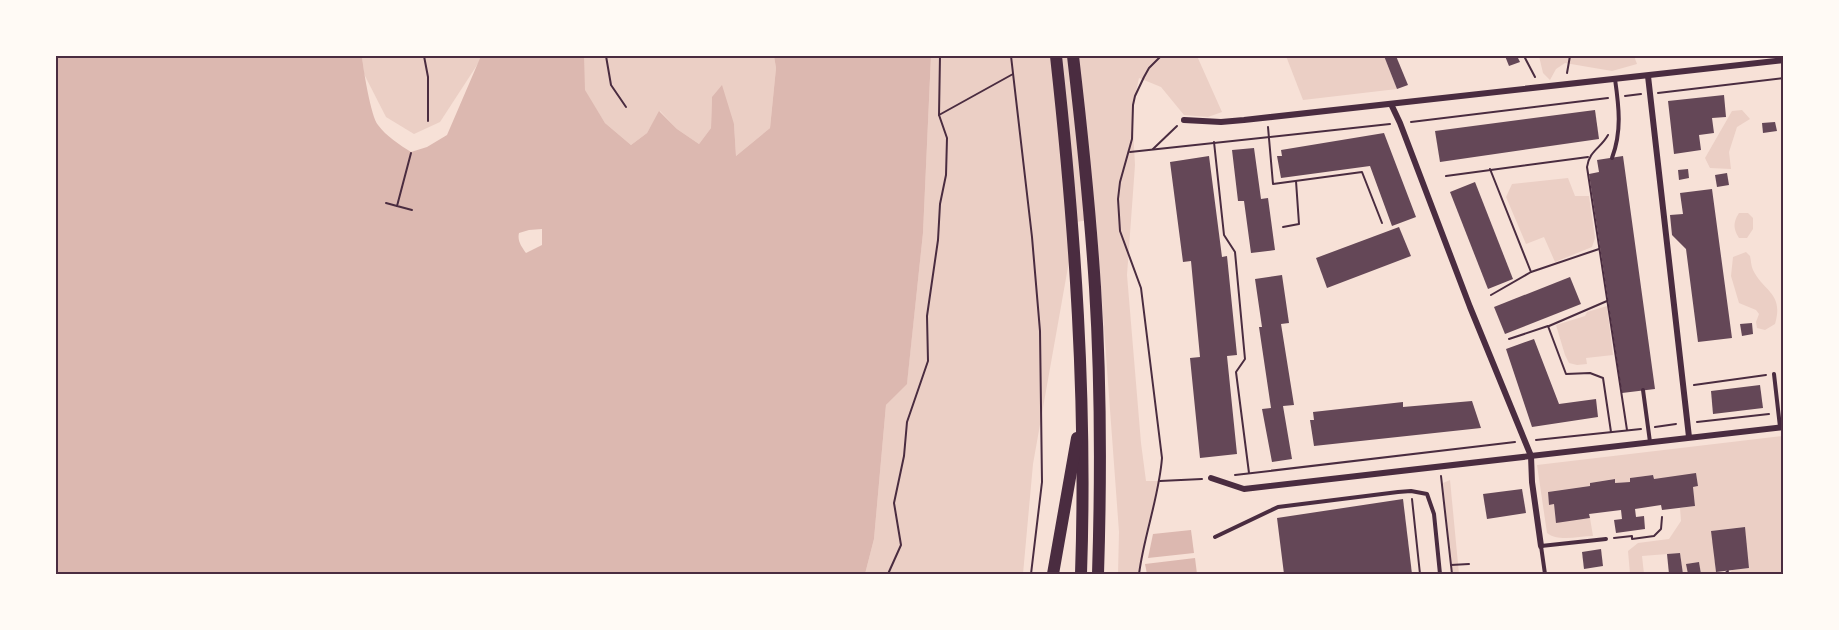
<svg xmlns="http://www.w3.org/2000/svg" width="1839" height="630" viewBox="0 0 1839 630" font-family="Raleway,sans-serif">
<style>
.green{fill:#ebcfc5}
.water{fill:#dcb8b0;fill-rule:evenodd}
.building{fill:#644757}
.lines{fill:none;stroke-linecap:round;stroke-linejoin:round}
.path{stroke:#4a2c40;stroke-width:2}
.service{stroke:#4a2c40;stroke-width:4}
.minor{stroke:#4a2c40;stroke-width:6}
.trunk{stroke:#4a2c40;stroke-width:12}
.neatline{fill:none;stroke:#4a2c40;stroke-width:2}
</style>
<rect width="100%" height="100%" fill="#f7e1d7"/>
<g class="green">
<polygon points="362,56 481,56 481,59 440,122 414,134 386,117 364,74"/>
<polygon points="584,56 774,56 776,68 770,128 736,156 734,124 712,97 711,128 699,144 677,129 660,111 647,133 631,145 605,123 584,90"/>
<polygon points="931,56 1197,56 1222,112 1208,117 1184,115 1161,87 1139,78 1132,110 1135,165 1127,275 1141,443 1146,481 1160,481 1146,532 1139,574 1118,574 1119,532 1096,219 1076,222 1033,464 1023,574 865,574 874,539 886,405 907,383 923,233"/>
<polygon points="1286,56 1384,56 1397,89 1303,100"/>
<polygon points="1539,56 1634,56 1637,64 1612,71 1565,63 1556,69 1550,80 1543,73"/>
<polygon points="1742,110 1750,119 1737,127 1729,152 1731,169 1710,168 1705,158 1732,111"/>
<polygon points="1568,178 1575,196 1589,196 1595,238 1592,247 1555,262 1544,237 1526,244 1506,197 1512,184"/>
<path d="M1739,213H1748L1753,218V229L1747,238H1739C1733,229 1733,222 1739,213Z"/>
<path d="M1746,252L1750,256C1751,260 1751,266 1753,270C1764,292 1784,293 1775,324L1765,330L1757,328L1756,322L1759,314L1756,310L1739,303L1731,276L1733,257Z"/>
<polygon points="1607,306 1613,355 1586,358 1587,364 1577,365 1569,363 1565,355 1556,325 1585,316 1587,312"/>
<path d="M1783,436V574H1730L1732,570L1749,568L1744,527L1712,531L1716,572L1715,574H1701L1699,562L1687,564L1688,574H1683L1680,553L1642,556L1644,574H1630L1628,551L1638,543L1669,539L1681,521L1680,508L1695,506L1693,487L1698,486L1696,474L1654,479L1653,475L1630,478V482L1615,483L1614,479L1590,483V486L1548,492L1549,505L1554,504L1556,522L1590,518L1593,536C1579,536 1558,542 1547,533L1537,465Z"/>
<polygon points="1450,480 1459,574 1452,574 1443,483"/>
</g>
<g class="water">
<path d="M56,56H362C363,68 371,117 378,125C386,136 400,145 411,152L427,147L447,135L481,56H584L585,90L605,123L631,145L647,133L659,111L677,129L699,144L711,128L712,97L722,85L734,124L736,156L770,128L776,68L774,56H931L923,233L907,384L886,405L874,539L865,574H56ZM542,229V245L526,253C522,247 517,241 519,233L529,230Z"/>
<polygon points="1191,530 1194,553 1148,558 1153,534"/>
<polygon points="1195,558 1197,574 1147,574 1145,564"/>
</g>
<g class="building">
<polygon points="1384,56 1396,56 1408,85 1397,89"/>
<polygon points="1505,56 1517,56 1520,62 1509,66"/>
<polygon points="1724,95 1726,117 1712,118 1714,133 1699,135 1701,150 1674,154 1668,101"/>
<polygon points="1595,110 1599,139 1440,162 1435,131"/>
<polygon points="1775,122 1777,131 1763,133 1762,123"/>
<polygon points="1384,133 1416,217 1392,226 1370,166 1281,178 1277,156 1282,156 1281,150"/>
<polygon points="1254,148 1261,199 1268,198 1275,250 1251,253 1244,201 1238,201 1232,150"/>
<polygon points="1209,156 1222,257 1227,256 1237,355 1227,356 1237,454 1200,458 1190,358 1200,357 1191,261 1183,262 1170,162"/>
<polygon points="1623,156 1655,389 1622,393 1589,174 1599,172 1597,160"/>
<polygon points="1688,169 1689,178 1679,180 1678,170"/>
<polygon points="1727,173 1729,185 1717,187 1715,175"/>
<polygon points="1475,182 1513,279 1488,289 1450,192"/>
<polygon points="1712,189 1732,338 1698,342 1686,249 1672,235 1670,215 1683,214 1680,193"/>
<polygon points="1399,227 1411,256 1327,288 1316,258"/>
<polygon points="1282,275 1289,323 1281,324 1294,405 1283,406 1292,459 1272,462 1262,409 1271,408 1259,327 1262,327 1255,279"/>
<polygon points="1570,277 1581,304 1505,334 1494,307"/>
<polygon points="1752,323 1753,334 1742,336 1740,324"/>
<polygon points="1534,339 1559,404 1596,399 1598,417 1532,427 1506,349"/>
<polygon points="1760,385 1763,408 1713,414 1711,391"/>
<polygon points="1472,401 1481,428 1314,446 1310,420 1314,420 1313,412 1403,402 1403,407"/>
<polygon points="1696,473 1698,486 1693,487 1695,506 1662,510 1661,505 1635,509 1636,517 1644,516 1645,529 1616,533 1614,520 1622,519 1621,510 1589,514 1590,518 1556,523 1554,504 1549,505 1548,492 1590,486 1590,483 1615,479 1615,483 1630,482 1630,478 1653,475 1654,479"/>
<polygon points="1522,489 1526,513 1487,519 1483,494"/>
<polygon points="1403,499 1412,574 1284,574 1277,518"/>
<polygon points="1745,527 1749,568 1716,572 1711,531"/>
<polygon points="1601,549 1603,566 1584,569 1582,552"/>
<polygon points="1680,553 1683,574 1669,574 1667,554"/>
<polygon points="1699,562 1701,574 1688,574 1686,564"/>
</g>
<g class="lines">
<g class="path">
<polyline points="424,56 428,77 428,121"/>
<polyline points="606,56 611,85 626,107"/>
<polyline points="1011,56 1032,237 1040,331 1042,482 1031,574"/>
<polyline points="1524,56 1535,77"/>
<polyline points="1567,73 1570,56"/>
<polyline points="1658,93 1784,78"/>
<polyline points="1625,96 1641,94"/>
<polyline points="939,115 1013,74"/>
<polyline points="1411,122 1608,98"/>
<polyline points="1268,127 1273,184 1362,172 1382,223"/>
<path d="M1608,135C1601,148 1589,151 1587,167L1627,430"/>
<polyline points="1214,142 1224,235 1235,252 1245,359 1236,372 1249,473"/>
<polyline points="1153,149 1177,126"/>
<polyline points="1130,152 1390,124"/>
<polyline points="411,153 397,206 412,210"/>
<polyline points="1490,169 1531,272 1491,295"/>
<polyline points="1446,176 1588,157"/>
<polyline points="386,203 397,206"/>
<polyline points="1283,227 1299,224 1296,181"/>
<polyline points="1531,272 1599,249"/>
<polyline points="1549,326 1607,301"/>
<polyline points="1509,339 1548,326 1566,374 1590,373 1603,378 1611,432"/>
<polyline points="1694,385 1766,375"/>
<polyline points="1697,422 1769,414"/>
<polyline points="1655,427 1676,424"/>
<polyline points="1536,440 1641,429"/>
<polyline points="1235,475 1515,442"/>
<polyline points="1441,476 1452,574"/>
<polyline points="1160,481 1202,479"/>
<polyline points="1412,499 1420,574"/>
<polyline points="1614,538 1632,536 1632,539 1654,536 1661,529 1662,517"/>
<polyline points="1451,565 1469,564"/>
<polyline points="888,574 901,545 894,503 904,456 907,422 928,361 927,316 938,240 940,204 946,175 947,138 939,115 940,56"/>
<path d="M1139,574C1144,535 1159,497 1162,458L1141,288L1120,231L1118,199L1120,182L1132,139L1133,105L1135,96L1144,77L1149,68L1161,56"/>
<polyline points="1724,574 1728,571"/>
</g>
<g class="service">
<path d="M1612,158C1622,131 1619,107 1615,79"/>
<polyline points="1774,374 1780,427"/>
<polyline points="1643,390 1650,442"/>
<polyline points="1215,537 1278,507 1398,492 1411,491 1427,494 1434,514 1440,574"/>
<polyline points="1545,574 1541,546 1606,539"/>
</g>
<g class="minor">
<polyline points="1648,76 1689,437"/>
<polyline points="1391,104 1400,123 1470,307 1531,456 1532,482 1541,546"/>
<polyline points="1184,120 1221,122 1244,120 1784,60"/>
<polyline points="1211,478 1244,489 1784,427"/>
</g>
<g class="trunk">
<path d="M1056,56C1075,228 1087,401 1081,574"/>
<path d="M1073,56C1082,133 1090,210 1095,287C1101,383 1101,479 1098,574"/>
<polyline points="1053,574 1077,438"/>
</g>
</g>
<rect width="1839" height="630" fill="none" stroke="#fffaf5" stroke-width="114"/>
<rect x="57" y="57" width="1725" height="516" class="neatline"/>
</svg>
